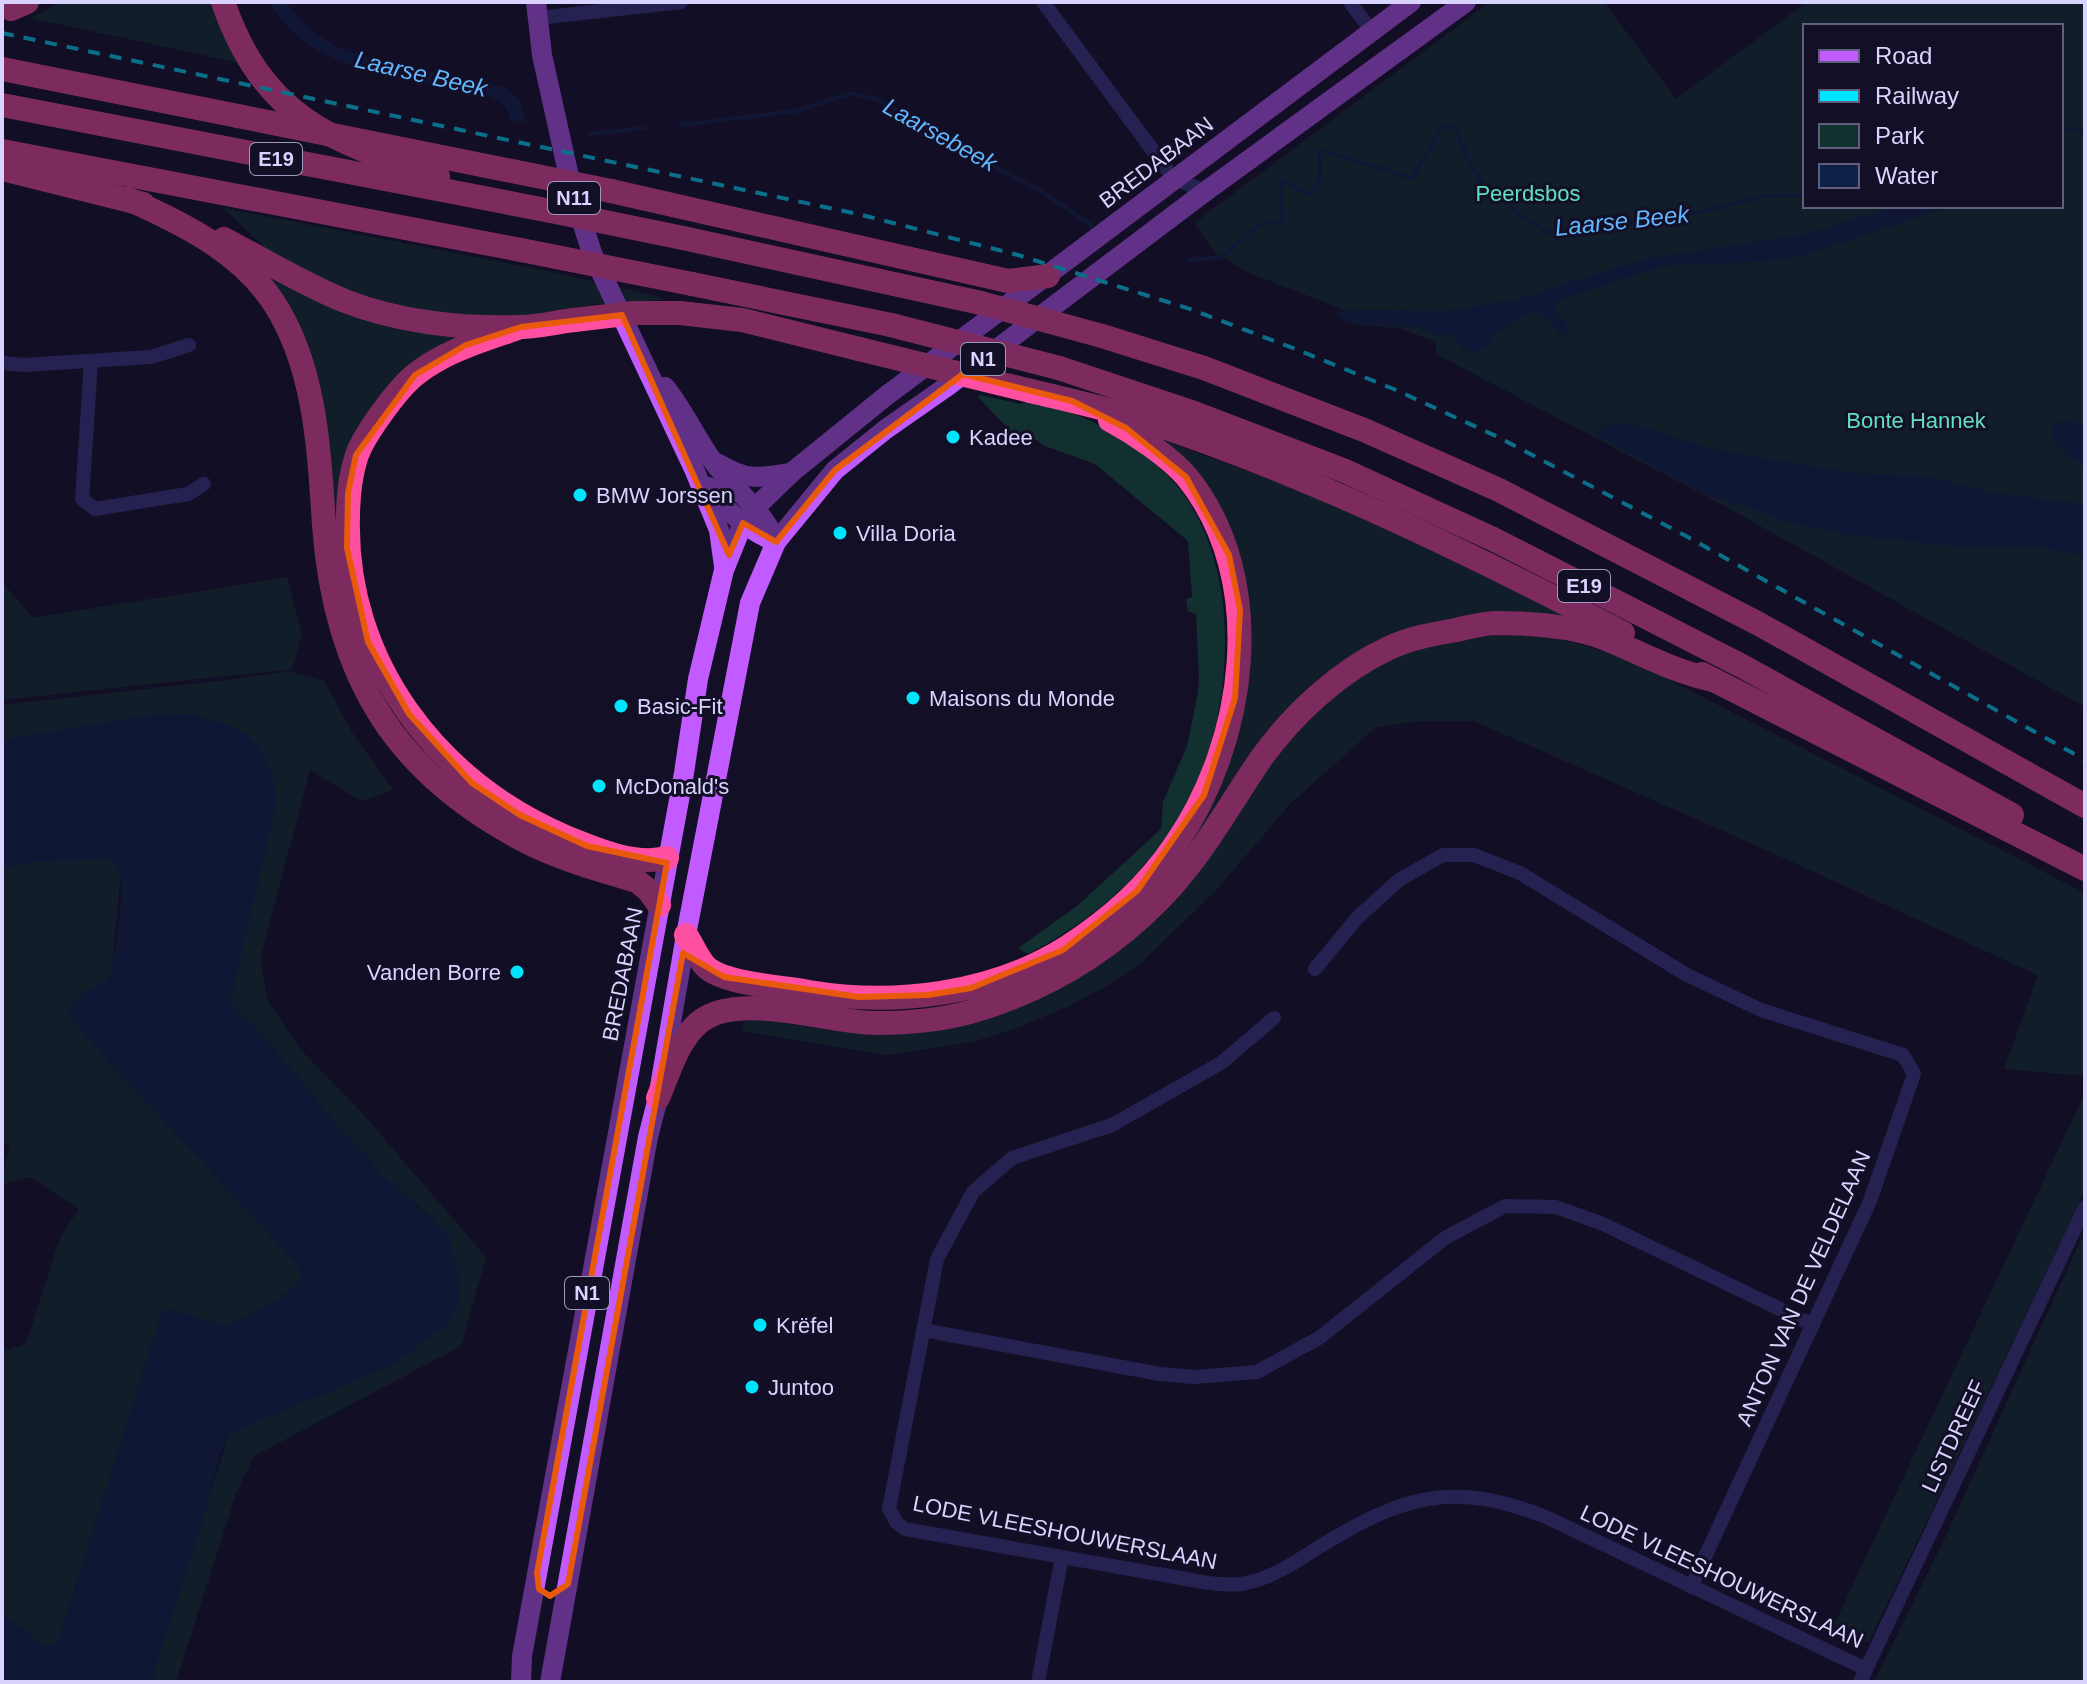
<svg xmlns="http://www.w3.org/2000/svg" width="2087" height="1684" viewBox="0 0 2087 1684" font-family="Helvetica,sans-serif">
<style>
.green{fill:#12302f;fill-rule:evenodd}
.water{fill:#0c2248}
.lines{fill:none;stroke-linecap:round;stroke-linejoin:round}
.stream{stroke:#0c2248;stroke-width:4}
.minor{stroke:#3d3a85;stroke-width:14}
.primary{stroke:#c25bff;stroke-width:20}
.motorway{stroke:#ff4fa3;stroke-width:24}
.rail{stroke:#00e5ff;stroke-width:4;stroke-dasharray:12 10;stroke-linecap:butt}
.motorway-bridge{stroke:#ff4fa3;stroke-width:24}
.marked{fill:none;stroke:#e8590c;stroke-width:6;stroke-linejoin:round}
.poi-dot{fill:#00e5ff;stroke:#130f26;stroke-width:3}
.labels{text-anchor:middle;stroke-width:6;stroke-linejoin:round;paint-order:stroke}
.shield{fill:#130f26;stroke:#9e99be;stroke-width:2}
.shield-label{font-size:20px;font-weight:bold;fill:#d9d4ff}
.street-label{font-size:22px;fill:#d9d4ff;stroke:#130f26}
.park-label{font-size:22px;fill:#5fe0c0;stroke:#130f26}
.poi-label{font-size:22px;fill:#d9d4ff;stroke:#130f26;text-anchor:start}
.water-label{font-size:24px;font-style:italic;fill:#62b6ff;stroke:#130f26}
</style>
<rect width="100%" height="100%" fill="#130f26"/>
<g class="green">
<polygon points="62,2 213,2 240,63 30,18"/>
<path d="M1490,2H1604L1676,99L1807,2H2085V707L1712,499L1436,354V342L1399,328L1358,325L1344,319L1347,311L1247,272L1215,252L1194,223ZM1805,26H2061V206H1805Z"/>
<polygon points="223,208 552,272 660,297 661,300 589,305 506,319 444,317 342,293 267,249"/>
<polygon points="256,269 468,336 364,430 351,631 320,427"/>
<path d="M980,395L1020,404L1027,401C1043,405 1059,409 1074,414C1111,427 1163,463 1185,496C1212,536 1224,585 1225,633C1228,777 1155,889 1028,954L1018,948L1077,906L1161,829L1163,802L1187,746L1197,698L1199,680L1196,614L1188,611L1186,599L1192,597L1188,541L1095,464L1045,446L1027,434L1020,441L978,397Z"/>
<polygon points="1162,440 1288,486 1428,548 1489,579 1578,620 1521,616 1458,617 1407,633 1343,667 1197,843 1073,950 1196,822 1244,604"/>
<polygon points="287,577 302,634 292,669 2,700 2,582 33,618"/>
<path d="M1519,633C1561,638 1598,648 1638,664L2085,893V1076L2004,1069L2038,975L1773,853L1474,721H1422L1376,727L1290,804L1217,889L1140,964L1112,983L1069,1006L1017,1028L972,1042L887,1055L742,1031L745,1018L862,1034L1071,982L1109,959L1142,932C1176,888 1210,844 1244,801C1280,754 1315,704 1366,672C1412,643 1465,637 1519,633Z"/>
<polygon points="288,671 324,681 353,734 393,790 361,801 310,770 260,959 268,1001 301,1050 362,1113 486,1257 461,1346 254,1456 236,1493 176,1682 151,1682 229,1434 430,1335 451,1321 435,1221 386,1178 331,1118 289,1065 256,1029 237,1012 230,1000 277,801 217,721 193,714 153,715 2,740 2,705 228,680"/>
<path d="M105,859L116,863L121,873L111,976L104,984L81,995L69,1012L84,1035L296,1263C299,1269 302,1275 298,1281C291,1294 237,1325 223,1324C204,1322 186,1312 168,1309L161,1315L60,1635C56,1644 51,1645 42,1645L2,1613V1352L26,1344L60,1238L79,1209L30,1177L2,1184V1175L10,1147L2,1140V870L30,862Z"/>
<polygon points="2085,1093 2085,1190 1869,1642 1824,1632 1832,1629"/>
<polygon points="2085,1231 2085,1682 1874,1682 1945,1538"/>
</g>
<g class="water">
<path d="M270,2H287C329,73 437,65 505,88L520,100L526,123L510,120L506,107C488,92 465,89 442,85C381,73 302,65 270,2Z"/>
<polygon points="1898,206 1998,206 1944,209 1803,256 1763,262 1685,264 1657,268 1557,301 1555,309 1571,331 1562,336 1541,314 1534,310 1498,332 1486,348 1477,353 1461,348 1453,335 1443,334 1432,336 1420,327 1358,325 1336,315 1339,312 1355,310 1447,311 1522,298 1642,259 1806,234"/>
<polygon points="2064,420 2085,425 2085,468 2054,443 2050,434 2053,425"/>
<polygon points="1625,423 1641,426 1706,447 1747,455 1852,473 1926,476 1994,493 2085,504 2085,555 2032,547 1963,547 1847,535 1778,520 1760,511 1708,496 1596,435 1605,425"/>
<path d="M193,714C251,730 268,739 277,800L231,1001L237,1012L256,1029L289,1065L331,1118L386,1178L450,1236L458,1277L459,1301L451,1321L395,1364L229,1434L220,1455L203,1521L151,1682H2V1613L42,1645C51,1645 56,1643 60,1635L161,1315L167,1309C186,1312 204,1322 223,1324C237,1325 291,1294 298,1281C302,1275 299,1269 296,1263L84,1035L69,1012C74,992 99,991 111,975C114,947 129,888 116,863L105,859L30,862L2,870V740L153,715Z"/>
</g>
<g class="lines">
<g class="stream">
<polyline points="680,125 796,111 851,93 879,100 989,164 1040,190 1092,226"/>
<polyline points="2061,131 2085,130"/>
<polyline points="590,134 644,128"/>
<polyline points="1189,260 1222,257 1262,223 1283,221 1280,180 1311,195 1320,179 1320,150 1412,178 1439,132 1447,124 1456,129 1469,162 1483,184 1523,217 1549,233 1562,233 1597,222 1662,221 1769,195 1805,195"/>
</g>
<g class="minor">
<polyline points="1043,2 1174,179 1206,191"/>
<polyline points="1350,2 1364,21"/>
<polyline points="538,18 681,2"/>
<polyline points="91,361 82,499 95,509 188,494 204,484"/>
<polyline points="2,363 24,365 151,357 189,345"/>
<polyline points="1315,969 1357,918 1399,880 1443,855 1474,855 1520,873 1687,975 1761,1010 1903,1055 1914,1074 1870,1201 1691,1587"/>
<path d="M1274,1018L1221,1063L1112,1125L1012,1158L973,1192L937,1259L889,1509L897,1523L905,1529L1186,1579C1204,1582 1222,1586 1241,1584C1269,1580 1296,1562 1319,1547C1402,1496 1452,1480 1546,1517L1866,1669"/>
<polyline points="923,1330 1160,1374 1193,1377 1257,1372 1319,1338 1445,1238 1505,1206 1556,1207 1603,1224 1813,1325"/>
<polyline points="1038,1682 1062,1557"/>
<polyline points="1860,1682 2085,1207"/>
</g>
<g class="primary">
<polyline points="536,2 542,55 572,190 592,253 694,469 719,530 724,566"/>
<path d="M665,387C683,409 695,436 712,460C732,488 763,509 776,542"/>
<path d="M719,464C747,481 759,478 791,473"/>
<path d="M709,487C727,512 746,529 776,542"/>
<polyline points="521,1682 522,1656 684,773 698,679 724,570 743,523 755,508 791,473 886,396 1411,2"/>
<polyline points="550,1682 648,1137 658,1098 686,935 750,603 776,542 835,470 886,429 949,385 1206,191 1466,2"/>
</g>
<g class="motorway">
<path d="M223,2C263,117 329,141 438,176"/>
<polyline points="11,9 27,2"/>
<polyline points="2,69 238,116"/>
<polyline points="2,105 551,211"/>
<polyline points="2,151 521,250"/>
<polyline points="2,169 143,204"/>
<polyline points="611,191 1008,281 1048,276"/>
<path d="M128,199C182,223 241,252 274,303C316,368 319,451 324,525C335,678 396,777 535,846C567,861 603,871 637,881L648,890L659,905"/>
<polyline points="683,238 981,303"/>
<path d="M224,239C264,260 303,284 345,301C398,322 462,329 520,327C538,327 556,322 574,320"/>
<polyline points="692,284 891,325"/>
<polyline points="680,313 742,320 859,349"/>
<path d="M521,327C484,340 447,350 416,374C398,388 362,437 356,458C350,477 348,498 348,518C344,662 438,784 568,838C598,850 634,866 667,858"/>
<polyline points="1102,336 1204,368 1364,430 1499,490 1759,624 2085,806"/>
<polyline points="1059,368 1194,413 1345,471 1493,539 1740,665 2012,815"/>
<path d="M1031,391C1068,400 1106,408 1143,420C1310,475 1467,552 1623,633"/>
<polyline points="1702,674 2085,869"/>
<path d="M686,935C692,944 697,957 705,966C722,984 783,987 809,992C894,1006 991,995 1066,948C1108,921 1147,887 1175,845C1246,743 1270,580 1187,477C1169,456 1134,433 1110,420"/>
<path d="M658,1098C669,1073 678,1038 701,1021C740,991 828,1023 876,1023C906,1023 941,1020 970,1012C1043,991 1107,953 1160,899C1200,859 1228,807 1260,760C1292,715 1339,671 1389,648C1410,638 1433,634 1456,630C1468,627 1481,624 1494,623C1528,623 1569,625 1601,637C1640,652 1671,671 1713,680"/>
</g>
<polyline class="rail" points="2,33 858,214 1018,255 1187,308 1293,348 1396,390 1498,437 1686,536 2085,760"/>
<g class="motorway-bridge">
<polyline points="238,116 611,191"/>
<polyline points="551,211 683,238"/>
<polyline points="521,250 692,284"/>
<polyline points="981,303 1102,336"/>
<polyline points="574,320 634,313 680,313"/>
<polyline points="891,325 1059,368"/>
<polyline points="859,349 1031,391"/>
</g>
</g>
<path d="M0 0H2087V1684H0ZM622,315L729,555L743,523L776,542L835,470L963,374L1072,401L1126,428L1186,477L1229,555L1240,610L1235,698L1204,795L1137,891L1063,950L971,988L928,995L859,997L724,977L683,953L568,1584L550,1596L539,1589L537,1573L667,863L587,846L520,815L472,783L409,714L368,642L347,548L348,493L356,455L415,375L466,345L521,327Z" fill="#130f26" fill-opacity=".55" fill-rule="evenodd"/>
<path class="marked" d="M622,315L729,555L743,523L776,542L835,470L963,374L1072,401L1126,428L1186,477L1229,555L1240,610L1235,698L1204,795L1137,891L1063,950L971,988L928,995L859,997L724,977L683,953L568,1584L550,1596L539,1589L537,1573L667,863L587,846L520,815L472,783L409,714L368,642L347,548L348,493L356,455L415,375L466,345L521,327Z"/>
<g class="poi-dot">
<circle cx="953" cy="437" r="8"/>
<circle cx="580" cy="495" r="8"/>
<circle cx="840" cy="533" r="8"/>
<circle cx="913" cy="698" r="8"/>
<circle cx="621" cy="706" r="8"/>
<circle cx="599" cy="786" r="8"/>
<circle cx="517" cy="972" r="8"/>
<circle cx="760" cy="1325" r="8"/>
<circle cx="752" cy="1387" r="8"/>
</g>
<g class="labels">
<g class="shield">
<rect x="250" y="143" width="52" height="32" rx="6"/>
<rect x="548" y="182" width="52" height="32" rx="6"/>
<rect x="961" y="343" width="44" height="32" rx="6"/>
<rect x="1558" y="570" width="52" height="32" rx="6"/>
<rect x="565" y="1277" width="44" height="32" rx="6"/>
</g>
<g class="shield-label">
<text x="276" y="166">E19</text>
<text x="574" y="205">N11</text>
<text x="983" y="366">N1</text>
<text x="1584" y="593">E19</text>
<text x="587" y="1300">N1</text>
</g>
<g class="street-label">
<text transform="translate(1156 162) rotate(-37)" y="8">BREDABAAN</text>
<text transform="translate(622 974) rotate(-79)" y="8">BREDABAAN</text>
<text transform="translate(1803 1288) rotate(-66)" y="8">ANTON VAN DE VELDELAAN</text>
<text transform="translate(1953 1436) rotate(-65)" y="8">LISTDREEF</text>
<text transform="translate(1065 1532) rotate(11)" y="8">LODE VLEESHOUWERSLAAN</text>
<text transform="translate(1722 1576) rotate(25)" y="8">LODE VLEESHOUWERSLAAN</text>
</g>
<g class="park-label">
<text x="1528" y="201">Peerdsbos</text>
<text x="1916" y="428">Bonte Hannek</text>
</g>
<g class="poi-label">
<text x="969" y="445">Kadee</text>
<text x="596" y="503">BMW Jorssen</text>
<text x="856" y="541">Villa Doria</text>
<text x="929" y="706">Maisons du Monde</text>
<text x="637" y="714">Basic-Fit</text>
<text x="615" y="794">McDonald's</text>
<text x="501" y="980" text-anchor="end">Vanden Borre</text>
<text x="776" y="1333">Krëfel</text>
<text x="768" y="1395">Juntoo</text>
</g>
<g class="water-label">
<text transform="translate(421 74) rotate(13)" y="8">Laarse Beek</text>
<text transform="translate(940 135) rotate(29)" y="8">Laarsebeek</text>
<text transform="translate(1622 221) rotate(-6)" y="8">Laarse Beek</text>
</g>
</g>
<rect width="2087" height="1684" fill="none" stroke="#d9d4ff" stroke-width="8"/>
<rect x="1803" y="24" width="260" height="184" fill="#130f26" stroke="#625e7d" stroke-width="2"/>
<rect x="1819" y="50" width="40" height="12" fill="#c25bff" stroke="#625e7d" stroke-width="2"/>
<text x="1875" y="64" font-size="24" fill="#d9d4ff">Road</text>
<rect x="1819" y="90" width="40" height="12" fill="#00e5ff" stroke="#625e7d" stroke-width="2"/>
<text x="1875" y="104" font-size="24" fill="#d9d4ff">Railway</text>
<rect x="1819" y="124" width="40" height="24" fill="#12302f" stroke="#625e7d" stroke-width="2"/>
<text x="1875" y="144" font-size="24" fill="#d9d4ff">Park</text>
<rect x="1819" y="164" width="40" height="24" fill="#0c2248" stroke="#625e7d" stroke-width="2"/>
<text x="1875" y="184" font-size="24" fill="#d9d4ff">Water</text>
</svg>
